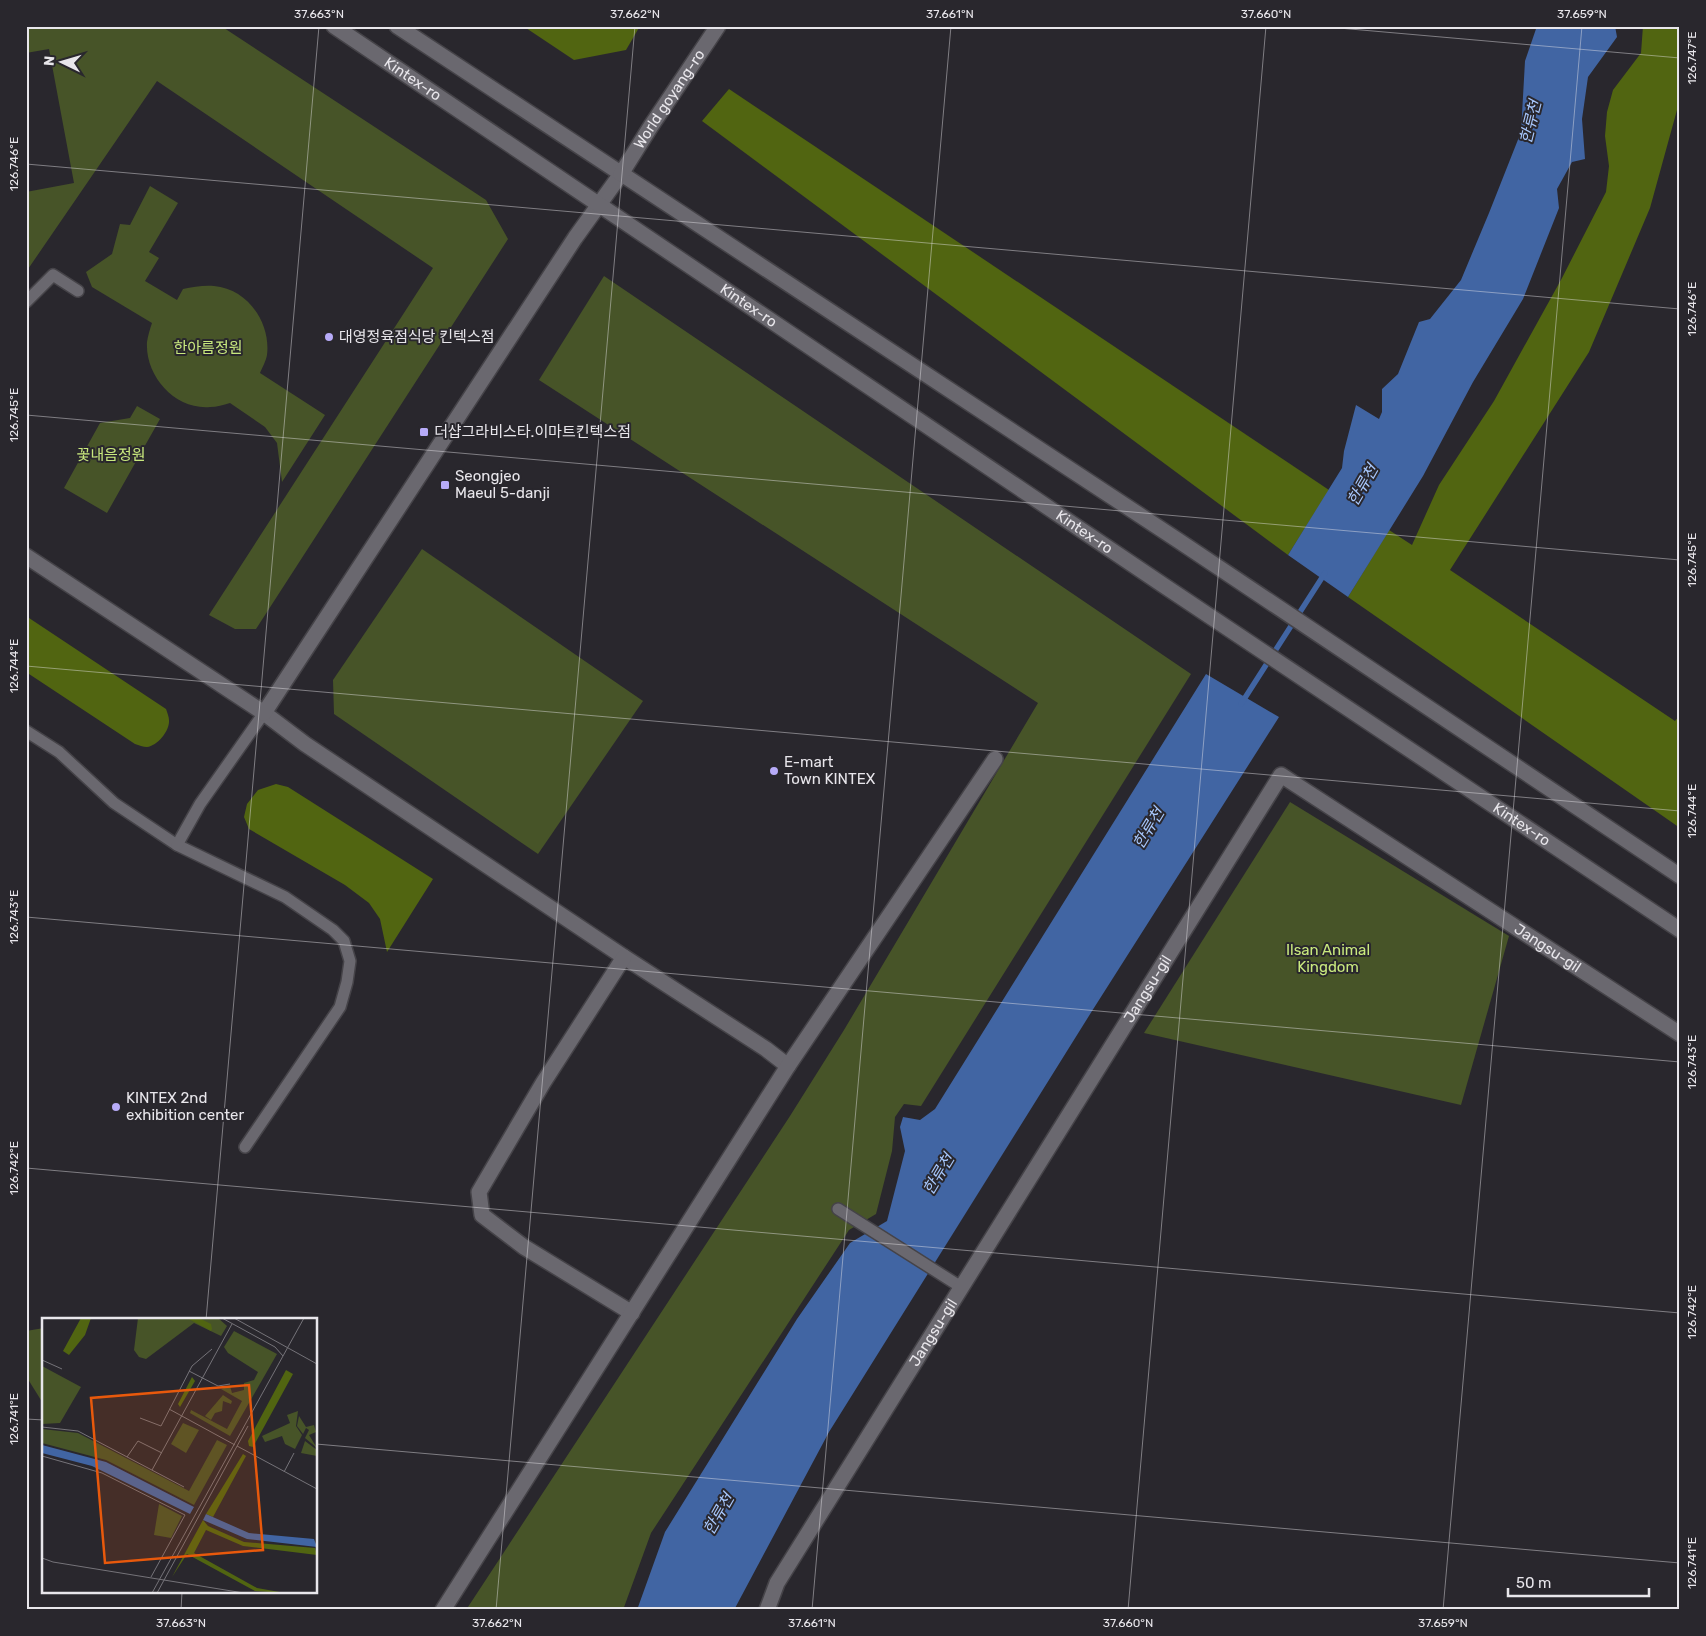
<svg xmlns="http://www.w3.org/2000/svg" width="1706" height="1636" viewBox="0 0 1706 1636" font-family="Rubik,'Noto Sans KR',sans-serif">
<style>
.green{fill:#475428}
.forest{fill:#516511}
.water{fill:#4165a3}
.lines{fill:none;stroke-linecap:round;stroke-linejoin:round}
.stream{stroke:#4165a3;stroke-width:5.5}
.service-casing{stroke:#454348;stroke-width:14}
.minor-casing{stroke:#454348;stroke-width:18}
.secondary-casing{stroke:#454348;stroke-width:18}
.service{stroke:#6a686f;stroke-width:11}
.minor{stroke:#6a686f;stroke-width:15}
.secondary{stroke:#6a686f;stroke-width:15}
.ticks{fill:none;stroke:#e8e6eb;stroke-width:1;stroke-opacity:0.45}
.poi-dot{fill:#b7abf8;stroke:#29272d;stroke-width:2}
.labels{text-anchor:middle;stroke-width:4;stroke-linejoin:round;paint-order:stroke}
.street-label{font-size:15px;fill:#e8e6eb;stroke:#29272d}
.poi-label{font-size:15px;fill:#e8e6eb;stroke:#29272d;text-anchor:start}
.park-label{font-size:15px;fill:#c9e97e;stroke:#29272d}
.water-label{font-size:16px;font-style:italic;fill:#a8c8fd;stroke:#29272d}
.inset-road{fill:none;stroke:#757379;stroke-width:1}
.view{fill:#e8590c;fill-opacity:0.15;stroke:#e8590c;stroke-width:2.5}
.inset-edge{fill:none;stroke:#e8e6eb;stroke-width:2.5}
.neatline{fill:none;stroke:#e8e6eb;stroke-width:2}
.ticks-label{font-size:12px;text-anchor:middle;fill:#e8e6eb}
</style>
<rect width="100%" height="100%" fill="#29272d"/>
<g class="green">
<polygon points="26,26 221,26 486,200 508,239 256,629 235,629 209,615 433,268 157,81 26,272 26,192 74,183 49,49 26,53"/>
<path d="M150,186L178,203L149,252L159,258L145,281L177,300L183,289C193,287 204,285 214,286C248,289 271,323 267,355C266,361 262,368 260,373L325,415L282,482L277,443L265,427L230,403C223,405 217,407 210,407C175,410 145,376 147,342C148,335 150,329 152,323L92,287L86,272L112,254L120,224L130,225Z"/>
<polygon points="604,276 1191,674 921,1106 904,1104 895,1117 892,1151 876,1214 849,1230 651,1533 623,1610 466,1610 790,1116 844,1030 1038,703 539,380"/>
<polygon points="137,406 160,419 107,513 64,488 100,423 130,418"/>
<polygon points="422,549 643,701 538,854 334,714 333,680"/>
<polygon points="1290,802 1509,936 1461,1105 1144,1033"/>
<polygon points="44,1328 44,1405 26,1376 26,1331"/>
</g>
<g class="forest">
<polygon points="523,26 640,26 626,50 574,60"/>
<polygon points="1643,26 1680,26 1680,99 1650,208 1589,352 1450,570 1675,721 1680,715 1680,828 1348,597 1389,530 1412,545 1439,485 1494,401 1562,278 1606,192 1609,166 1605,136 1607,112 1613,90 1641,53"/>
<polygon points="729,89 1329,490 1288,555 702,121"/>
<path d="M26,616L166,709C167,712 169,717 169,720C170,731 157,746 147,747C143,747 139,745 135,744L26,672Z"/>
<polygon points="276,784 288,787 433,879 387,952 380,919 369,903 345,885 249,829 244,817 247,804 258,790"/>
</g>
<g class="water">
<polygon points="1537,26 1615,26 1617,37 1588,77 1582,119 1585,159 1572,162 1557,189 1559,208 1523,299 1473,382 1423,476 1348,597 1288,555 1342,468 1344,451 1356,405 1379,419 1382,412 1382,389 1398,374 1419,322 1430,319 1461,280 1489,213 1521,132 1525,61"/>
<polygon points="1206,674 1279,717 1092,1011 829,1432 734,1610 637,1610 665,1532 797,1319 850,1243 887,1221 905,1151 900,1127 903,1117 920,1120 935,1109"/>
</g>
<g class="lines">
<polyline class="stream" points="1241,704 1325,573"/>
<g class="service-casing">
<g id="service">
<polyline points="26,302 53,275 78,291"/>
<polyline points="26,731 59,752 114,803 177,845 285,897 333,930 344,941 350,961 347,982 340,1007 245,1147"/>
<polyline points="177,845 200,804 264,713"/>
<polyline points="838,1209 961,1287"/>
</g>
</g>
<g class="minor-casing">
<g id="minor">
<polyline points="26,556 264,713 305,744 624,957 766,1049 788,1066"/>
<polyline points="264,713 575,238 621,174"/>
<polyline points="624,957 543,1083 479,1192 482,1215 524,1247 632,1313"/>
<polyline points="443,1610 788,1066 995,759"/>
<path id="s1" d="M767,1610L777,1583L1281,775L1680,1034"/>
</g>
</g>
<g class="secondary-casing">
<g id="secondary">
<path id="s2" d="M334,26L1163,585L1680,930"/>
<polyline points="397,26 1179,541 1680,876"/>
<path id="s3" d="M621,174L651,126L718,26"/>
</g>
</g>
<use href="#service" class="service"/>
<use href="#minor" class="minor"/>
<use href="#secondary" class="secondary"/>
</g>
<path class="ticks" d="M1316,26L1680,58M26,164L1680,309M26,415L1680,560M26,666L1680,811M26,917L1680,1062M26,1168L1680,1313M206,1320L319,26M26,1419L44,1420M316,1444L1680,1563M181,1610L182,1592M496,1610L635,26M812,1610L951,26M1128,1610L1266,26M1443,1610L1582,26"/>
<g class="poi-dot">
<circle cx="329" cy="337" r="5"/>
<rect x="419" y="427" width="10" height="10" rx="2.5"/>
<rect x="440" y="480" width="10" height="10" rx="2.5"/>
<circle cx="774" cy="771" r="5"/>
<circle cx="116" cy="1107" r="5"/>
</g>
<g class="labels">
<g class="street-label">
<text dy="5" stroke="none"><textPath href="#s2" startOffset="95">Kintex-ro</textPath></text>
<text dy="5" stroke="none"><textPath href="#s3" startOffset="89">World goyang-ro</textPath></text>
<text dy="5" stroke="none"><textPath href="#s2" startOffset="500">Kintex-ro</textPath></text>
<text dy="5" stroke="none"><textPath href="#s2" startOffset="905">Kintex-ro</textPath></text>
<text dy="5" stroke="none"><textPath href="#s2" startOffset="1431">Kintex-ro</textPath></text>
<text dy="5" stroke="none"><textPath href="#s1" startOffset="1299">Jangsu-gil</textPath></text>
<text dy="5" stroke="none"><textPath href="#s1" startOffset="729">Jangsu-gil</textPath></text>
<text dy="5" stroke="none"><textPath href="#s1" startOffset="324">Jangsu-gil</textPath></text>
</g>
<g class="poi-label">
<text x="339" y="342">대영정육점식당 킨텍스점</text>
<text x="434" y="437">더샵그라비스타.이마트킨텍스점</text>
<text x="455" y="481">Seongjeo<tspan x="455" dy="17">Maeul 5-danji</tspan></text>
<text x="784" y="767">E-mart<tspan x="784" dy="17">Town KINTEX</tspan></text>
<text x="126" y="1103">KINTEX 2nd<tspan x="126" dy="17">exhibition center</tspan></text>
</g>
<g class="park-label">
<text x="208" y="353">한아름정원</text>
<text x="111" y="460">꽃내음정원</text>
<text x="1328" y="955">Ilsan Animal<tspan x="1328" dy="17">Kingdom</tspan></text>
</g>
<g class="water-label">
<text transform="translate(1530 122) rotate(-76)" y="6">한류천</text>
<text transform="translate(1362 485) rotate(-60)" y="6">한류천</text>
<text transform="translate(1148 828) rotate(-59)" y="6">한류천</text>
<text transform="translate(938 1174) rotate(-59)" y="6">한류천</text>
<text transform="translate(718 1514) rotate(-60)" y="6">한류천</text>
</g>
</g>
<g transform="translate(42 1318)">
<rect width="275" height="275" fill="#29272d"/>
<path d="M96,0H176L185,8L179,18L152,5L104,41L97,39L92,32ZM192,13L235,36L188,118L148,95L149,92L185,111L200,83L179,71L188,68L190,75L202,72V65L212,62L216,54L186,35L182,29ZM0,48L39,69L18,105L0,106ZM181,77L190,83L189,86L181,83L180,93L173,95L169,102L163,98ZM256,93L254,108L260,117L253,131L243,126L240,118L223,124L220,118L248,105L245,97ZM257,98L264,109L272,107L274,114L267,117L275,130L263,120L267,112L264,110L261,116L255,108ZM141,105L157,112L144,135L129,126ZM0,111L36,115L147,173L175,122L185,127L152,187L64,142L0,125ZM263,123L275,132V138L259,135ZM117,186L140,198L129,220L112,217Z" fill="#475428"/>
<path d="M39,0H49L43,17L27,37L21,33ZM145,0H157L169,6L170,11L169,13ZM244,52L251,56L211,129L207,128L206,123ZM150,59L153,63L138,89L136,86ZM201,136L204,138L171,199L164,196ZM161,202L166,208L202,224L273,230L275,237L201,228L164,212L152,235L215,270L243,275L213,273L145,236L130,259Z" fill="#516511"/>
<path d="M0,127L64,144L152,189L148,196L50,148L0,135ZM164,196L207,215L272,221L275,229L205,221L161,202Z" fill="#4165a3"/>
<path class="inset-road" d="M180,0L233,29L241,38M192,0L275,46M0,42L20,51M147,53L176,68L188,66M127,91L193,127M98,100L119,108L150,48L170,31M0,109L36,113L142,169M195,128L275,171M0,138L60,155L143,197L109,259M85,139L96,123L120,135M110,152L190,6M242,154L252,135M0,240L11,244L202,275M110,275L262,0M115,275L206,108"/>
<path class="view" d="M207,67L221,232L63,245L49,80Z"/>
<rect width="275" height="275" class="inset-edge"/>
</g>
<rect width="1706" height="1636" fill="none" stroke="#29272d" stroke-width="55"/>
<g transform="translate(62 62) rotate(275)" stroke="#29272d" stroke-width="4" paint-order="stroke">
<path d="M0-4L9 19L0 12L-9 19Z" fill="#e8e6eb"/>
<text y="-8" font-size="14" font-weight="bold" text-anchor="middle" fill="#e8e6eb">N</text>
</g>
<path d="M1508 1588v8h141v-8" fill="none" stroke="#e8e6eb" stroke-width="2.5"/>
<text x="1516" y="1588" font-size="15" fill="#e8e6eb" stroke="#29272d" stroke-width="4" paint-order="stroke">50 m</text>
<rect x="28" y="28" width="1650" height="1580" class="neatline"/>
<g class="ticks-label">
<text x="319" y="18">37.663°N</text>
<text x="635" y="18">37.662°N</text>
<text x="950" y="18">37.661°N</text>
<text x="1266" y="18">37.660°N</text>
<text x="1582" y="18">37.659°N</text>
<text transform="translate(1692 58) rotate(-90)" y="4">126.747°E</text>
<text transform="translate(14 164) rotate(-90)" y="4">126.746°E</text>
<text transform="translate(1692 309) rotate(-90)" y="4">126.746°E</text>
<text transform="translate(14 415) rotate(-90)" y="4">126.745°E</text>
<text transform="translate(1692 560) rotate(-90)" y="4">126.745°E</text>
<text transform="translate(14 666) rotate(-90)" y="4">126.744°E</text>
<text transform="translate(1692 811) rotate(-90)" y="4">126.744°E</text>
<text transform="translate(14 917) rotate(-90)" y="4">126.743°E</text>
<text transform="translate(1692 1062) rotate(-90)" y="4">126.743°E</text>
<text transform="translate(14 1168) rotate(-90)" y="4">126.742°E</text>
<text transform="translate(1692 1312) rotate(-90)" y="4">126.742°E</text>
<text transform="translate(14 1419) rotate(-90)" y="4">126.741°E</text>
<text transform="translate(1692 1563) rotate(-90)" y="4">126.741°E</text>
<text x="181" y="1627">37.663°N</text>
<text x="497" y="1627">37.662°N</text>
<text x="812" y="1627">37.661°N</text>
<text x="1128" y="1627">37.660°N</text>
<text x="1443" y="1627">37.659°N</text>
</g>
</svg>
